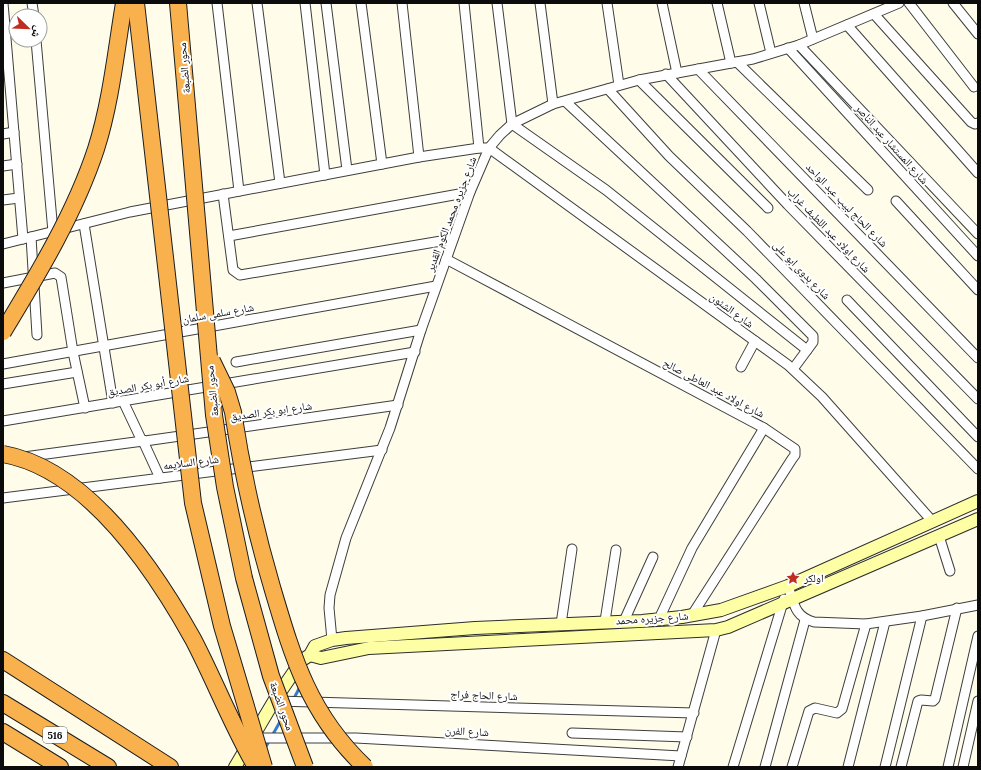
<svg xmlns="http://www.w3.org/2000/svg" width="981" height="770" viewBox="0 0 981 770" font-family="Lora,'Noto Naskh Arabic',serif">
<style>
.lines{fill:none;stroke-linecap:round;stroke-linejoin:round}
.stream{stroke:#317ed1;stroke-width:3}
.street-casing{stroke:#3e3e3e;stroke-width:11}
.secondary-casing{stroke:#2d2d2d;stroke-width:14}
.highway-casing{stroke:#1c1c1c;stroke-width:18}
.street{stroke:#fff;stroke-width:9}
.secondary{stroke:#feffa5;stroke-width:12}
.highway{stroke:#f9b14d;stroke-width:16}
.highway-bridge-casing{stroke:#1c1c1c;stroke-width:18;stroke-linecap:butt}
.highway-bridge{stroke:#f9b14d;stroke-width:16}
.labels{text-anchor:middle;stroke-width:4;stroke-linejoin:round;paint-order:stroke}
.shield{fill:#fff;stroke:#545454;stroke-width:1}
.shield-label{font-size:10px;font-weight:bold;fill:#0b0b0b}
.street-label{font-size:11px;fill:#0b0b0b;stroke:#fff}
.poi-label{font-size:11px;fill:#0b0b0b;stroke:#fff;text-anchor:start}
</style>
<rect width="100%" height="100%" fill="#fffdea"/>
<g class="lines">
<g class="stream">
<polyline points="293,700 301,685"/>
<polyline points="264,750 281,720"/>
</g>
<g class="street-casing">
<g id="street">
<polyline points="3,3 23,239"/>
<polyline points="32,3 34,16"/>
<polyline points="217,3 239,191"/>
<polyline points="257,3 280,183"/>
<polyline points="305,3 325,175"/>
<polyline points="326,3 347,170"/>
<polyline points="361,3 382,164"/>
<polyline points="402,3 419,157"/>
<polyline points="464,3 479,148"/>
<polyline points="497,3 512,124 606,190 807,350"/>
<polyline points="540,3 553,104"/>
<polyline points="607,3 619,85"/>
<polyline points="662,3 677,73"/>
<polyline points="717,3 731,63"/>
<polyline points="759,3 771,53"/>
<polyline points="804,3 813,39"/>
<polyline points="909,3 974,87"/>
<polyline points="953,3 978,34"/>
<polyline points="874,14 971,122 975,124 978,123"/>
<polyline points="847,25 978,173"/>
<polyline points="36,40 53,232"/>
<polyline points="799,45 978,234"/>
<polyline points="788,48 978,256"/>
<polyline points="737,62 868,190"/>
<polyline points="698,69 978,358"/>
<polyline points="666,74 788,205 978,399"/>
<polyline points="639,80 768,208"/>
<polyline points="608,89 669,156 747,231 978,469"/>
<polyline points="566,102 756,279 813,336 813,342 793,369"/>
<polyline points="3,134 14,132"/>
<polyline points="3,166 17,164"/>
<polyline points="223,194 233,270 240,275 453,239"/>
<polyline points="3,200 19,198"/>
<polyline points="896,201 978,290"/>
<polyline points="84,224 113,403"/>
<polyline points="229,236 470,192"/>
<polyline points="31,237 37,335"/>
<polyline points="3,244 130,212 419,157 479,148 489,148 788,365 822,397 933,522"/>
<polyline points="446,259 764,428 795,449 795,455 792,459 692,615"/>
<polyline points="3,283 55,273 61,277 73,352 85,408"/>
<polyline points="847,300 978,437"/>
<polyline points="236,362 421,330"/>
<polyline points="3,364 436,286"/>
<polyline points="741,367 755,341"/>
<polyline points="3,384 77,372"/>
<polyline points="123,401 141,439 145,441 398,405"/>
<polyline points="3,421 415,352"/>
<polyline points="24,457 143,441 160,478"/>
<polyline points="3,498 382,450"/>
<polyline points="939,536 950,571"/>
<path d="M788,586C794,604 795,617 814,622L866,624L922,616L978,605"/>
<polyline points="659,619 692,548 764,428"/>
<polyline points="605,621 616,550"/>
<polyline points="624,621 653,557"/>
<polyline points="561,624 572,549"/>
<polyline points="332,640 329,608 330,595 346,538 390,428 421,330 470,192 489,148 500,135 512,124 553,104 639,80 753,59 799,45 899,3"/>
<polyline points="277,701 694,713"/>
<polyline points="572,733 687,737"/>
<polyline points="253,738 356,738 681,756"/>
<polyline points="678,767 716,630"/>
<polyline points="733,767 784,599"/>
<polyline points="765,767 805,620"/>
<polyline points="792,767 809,711 815,708 837,713 842,709 866,624"/>
<polyline points="848,767 885,622"/>
<polyline points="885,767 922,616"/>
<polyline points="901,767 918,701 921,700 933,701 935,699 957,608"/>
<polyline points="948,767 978,636"/>
<polyline points="963,767 978,701"/>
</g>
</g>
<g class="secondary-casing">
<g id="secondary">
<polyline points="310,655 321,658 369,648 716,630 728,627 978,519"/>
<polyline points="235,767 274,701 302,660 310,655 315,646 332,640 346,638 475,628 642,621 682,617 721,610 788,586 978,501"/>
</g>
</g>
<g class="highway-casing">
<g id="highway">
<polyline points="3,660 170,767"/>
<polyline points="3,703 108,767"/>
<polyline points="3,732 60,767"/>
</g>
</g>
<use href="#street" class="street"/>
<use href="#secondary" class="secondary"/>
<use href="#highway" class="highway"/>
<g class="highway-bridge-casing">
<g id="highway-bridge">
<polyline points="136,3 193,503 222,626 264,767"/>
<polyline points="178,3 214,415 225,487 244,578 271,676 305,767"/>
<path d="M3,332C38,274 75,213 96,149C111,102 116,51 124,3"/>
<path d="M212,361L227,392L233,412C242,471 255,529 272,587C293,658 309,714 365,767"/>
<path d="M3,454C87,469 154,569 193,639C215,681 232,726 256,767"/>
</g>
</g>
<use href="#highway-bridge" class="highway-bridge"/>
</g>
<defs>
<g id="sight-bare" transform="scale(1.08)"><path d="M0-6L1.8-2.2L6-1.7L2.9 1.2L3.7 5.4L0 3.3L-3.7 5.4L-2.9 1.2L-6-1.7L-1.8-2.2Z" fill="#bf2c20" stroke="#fff" stroke-width="2.5" paint-order="stroke"/></g>
</defs>
<g fill-rule="evenodd">
<use href="#sight-bare" x="793" y="578"/>
</g>
<g class="labels">
<rect class="shield" x="43" y="727" width="24" height="16" rx="3"/>
<g class="shield-label">
<text x="55" y="739">516</text>
</g>
<g class="street-label">
<text transform="translate(184 68) rotate(-95)" y="4">محور الضبعة</text>
<text transform="translate(892 144) rotate(48)" y="4">شارع المستشار عبد الناصر</text>
<text transform="translate(847 205) rotate(46)" y="4">شارع الحاج لبيب عبد الواحد</text>
<text transform="translate(451 214) rotate(-69)" y="4">شارع جزيره محمد الكوم القدير</text>
<text transform="translate(829 230) rotate(46)" y="4">شارع اولاد عبد اللطيف غراب</text>
<text transform="translate(802 270) rotate(46)" y="4">شارع بدوى ابو على</text>
<text transform="translate(732 310) rotate(36)" y="4">شارع الشئون</text>
<text transform="translate(218 313) rotate(-10)" y="4">شارع سلمى سلمان</text>
<text transform="translate(148 385) rotate(-10)" y="4">شارع أبو بكر الصديق</text>
<text transform="translate(714 388) rotate(28)" y="4">شارع اولاد عبد العاطى صالح</text>
<text transform="translate(212 391) rotate(-96)" y="4">محور الضبعة</text>
<text transform="translate(271 411) rotate(-8)" y="4">شارع ابو بكر الصديق</text>
<text transform="translate(191 462) rotate(-7)" y="4">شارع السلايمه</text>
<text transform="translate(652 618) rotate(-4)" y="4">شارع جزيره محمد</text>
<text transform="translate(484 695) rotate(2)" y="4">شارع الحاج فراج</text>
<text transform="translate(282 706) rotate(70)" y="4">محور الضبعة</text>
<text transform="translate(467 731) rotate(3)" y="4">شارع الفرن</text>
</g>
<g class="poi-label">
<text x="804" y="582">اولكر</text>
</g>
</g>
<rect width="981" height="770" fill="none" stroke="#0b0b0b" stroke-width="8"/>
<g transform="translate(28 28) rotate(113)"><circle r="19" fill="#ffffff" stroke="#9d9d9d"/>
<path d="M0-3L7 15L0 10L-7 15Z" fill="#bf2c20"/>
<text y="-6" font-size="11" font-weight="bold" text-anchor="middle" fill="#0b0b0b">ش</text>
</g>
</svg>
